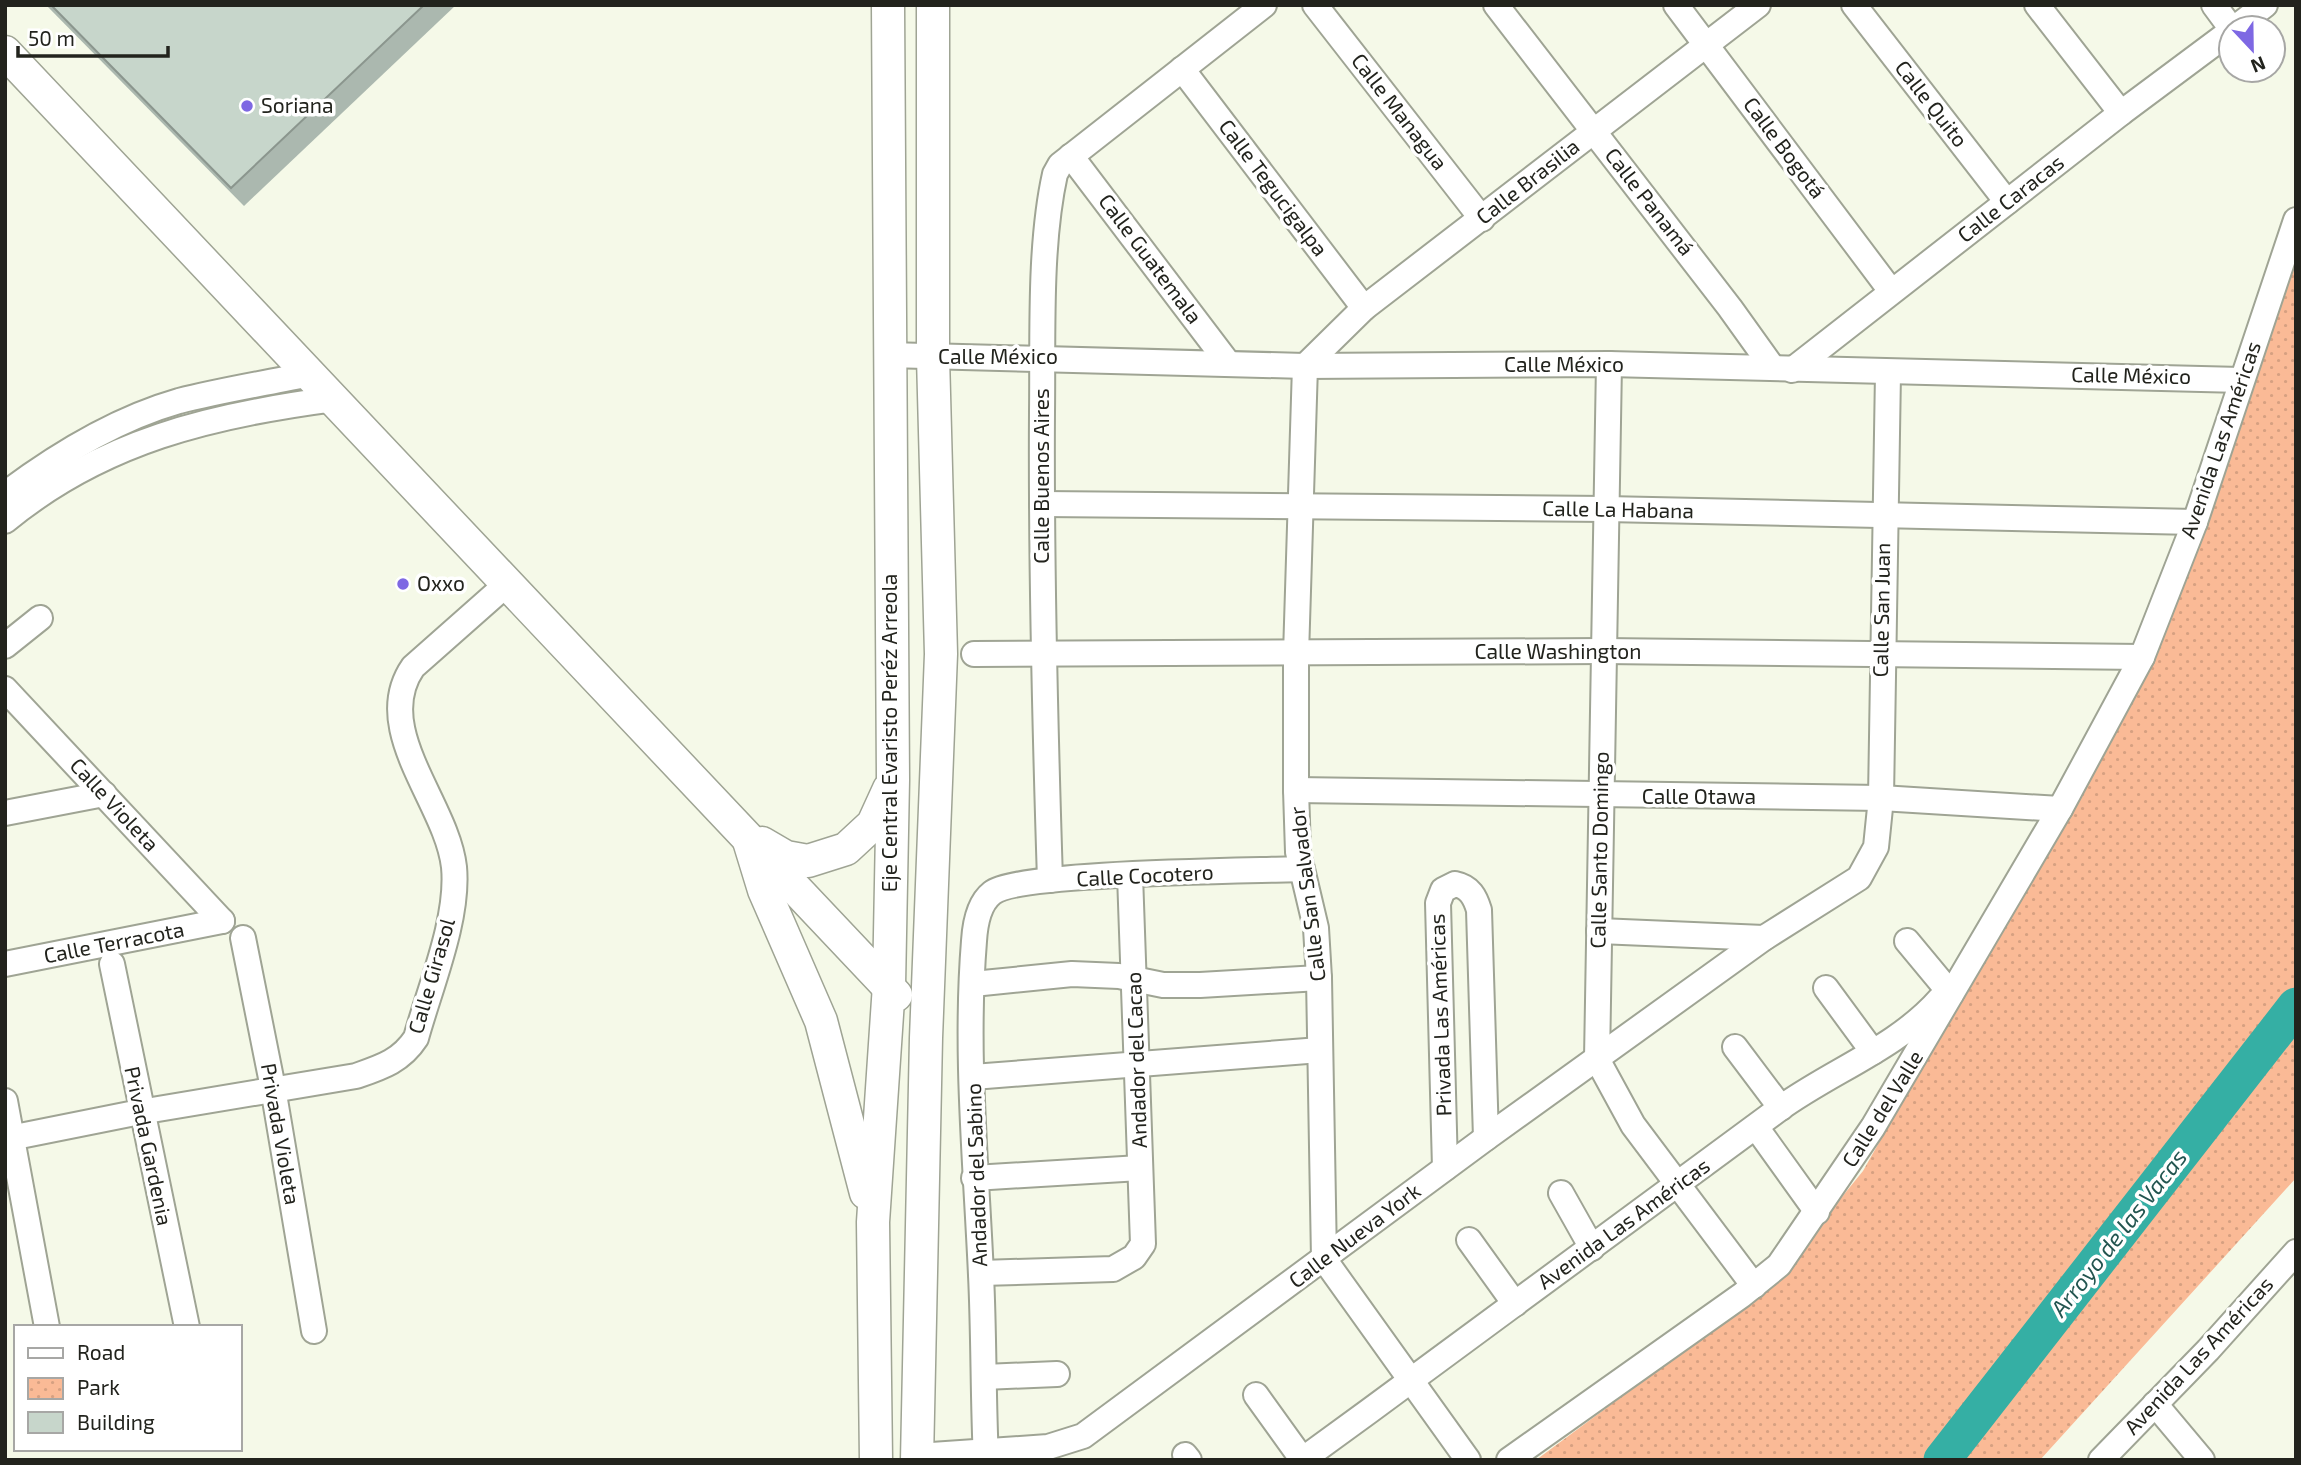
<svg xmlns="http://www.w3.org/2000/svg" width="2301" height="1465" viewBox="0 0 2301 1465" font-family="'Exo 2',sans-serif">
<style>
.park{fill:url(#park-dots)}
.lines{fill:none;stroke-linecap:round;stroke-linejoin:round}
.river{stroke:#35afa4;stroke-width:37}
.minor-casing{stroke:#9fa494;stroke-width:28}
.major-casing{stroke:#9fa494;stroke-width:35}
.minor{stroke:#fff;stroke-width:24}
.major{stroke:#fff;stroke-width:32}
.wall{fill:#abb8af}
.building{fill:#c7d6cb;stroke:#8b968e;stroke-width:2}
.poi-dot{fill:#7e68e3;stroke:#fff;stroke-width:2.5}
.labels{text-anchor:middle;stroke-width:7;stroke-linejoin:round;paint-order:stroke}
.street-label{font-size:21px;fill:#22231d;stroke:#fff}
.poi-label{font-size:21px;fill:#22231d;stroke:#fff;text-anchor:start}
.water-label{font-size:23px;font-style:italic;fill:#235550;stroke:#fff}
</style>
<defs>
<pattern id="park-dots" width="8" height="8" patternUnits="userSpaceOnUse" patternTransform="scale(1.75)"><rect width="8" height="8" fill="#faba96"/><path d="M2 2h.1M6 6h.1" fill="none" stroke="#d6a081" stroke-width="1.8" stroke-linecap="round"/></pattern>
</defs>
<rect width="100%" height="100%" fill="#f5f9e8"/>
<polygon class="park" points="2296,262 2296,1178 2040,1460 1536,1460 1767,1289 1863,1171 1984,956 2101,757 2239,416"/>
<g class="lines">
<polyline class="river" points="1942,1460 2296,1006"/>
<g class="minor-casing">
<g id="minor">
<polyline points="1315,5 1482,219"/>
<polyline points="1496,5 1730,308 1773,368"/>
<polyline points="1676,5 1891,291"/>
<polyline points="1854,5 2007,202"/>
<polyline points="2037,5 2121,113"/>
<polyline points="2214,5 2231,28"/>
<polyline points="2235,28 2265,5"/>
<polyline points="1182,69 1364,308"/>
<polyline points="1071,156 1228,363"/>
<polyline points="888,355 1305,366 1609,364 2241,380"/>
<polyline points="1609,364 1597,1059 1633,1125 1754,1286"/>
<polyline points="1792,370 2121,113 2231,31"/>
<path d="M5,494C57,455 116,419 179,401C222,390 267,383 310,374"/>
<polyline points="1042,504 1606,509 2195,522"/>
<path d="M5,521C102,441 212,415 334,399"/>
<polyline points="5,646 40,618"/>
<polyline points="974,654 1604,651 2142,657"/>
<polyline points="5,689 222,921"/>
<polyline points="1296,790 1881,798 2060,809"/>
<polyline points="5,813 104,794"/>
<path d="M1050,880C1045,724 1041,569 1042,412C1043,338 1039,246 1055,174L1060,165L1264,5"/>
<polyline points="1599,931 1764,938"/>
<polyline points="243,938 273,1088 314,1331"/>
<polyline points="1907,941 1951,994"/>
<polyline points="5,964 222,921"/>
<polyline points="112,964 187,1327"/>
<polyline points="973,984 1072,974 1119,976 1163,985 1200,985 1319,978"/>
<polyline points="1826,988 1873,1052"/>
<polyline points="1735,1047 1781,1108"/>
<polyline points="973,1077 1320,1050"/>
<polyline points="5,1101 47,1327"/>
<polyline points="1756,1127 1817,1212"/>
<path d="M5,1139L140,1112L356,1076C382,1067 401,1061 416,1038C430,987 459,919 454,867C447,803 370,729 413,667L508,583"/>
<path d="M1445,1168L1438,903L1443,890L1455,884C1470,887 1475,897 1479,910L1486,1138"/>
<polyline points="974,1178 1140,1168"/>
<polyline points="1561,1193 1592,1248"/>
<polyline points="1469,1240 1515,1304"/>
<polyline points="981,1273 1113,1269 1134,1257 1143,1244 1130,875"/>
<polyline points="984,1377 1057,1374"/>
<polyline points="1256,1395 1302,1459"/>
<polyline points="2155,1404 2202,1460"/>
<polyline points="1185,1455 1189,1460"/>
<polyline points="917,1456 1048,1447 1083,1436 1486,1138 1764,938 1859,878 1876,847 1881,798 1888,373"/>
<path d="M986,1460C983,1398 984,1336 981,1275C976,1164 965,1052 974,941C975,925 978,904 992,893C1018,872 1253,871 1301,869"/>
<path d="M1302,1460C1462,1344 1620,1225 1779,1109C1831,1071 1897,1048 1940,999"/>
<polyline points="1468,1460 1324,1259 1319,978 1316,928 1298,852 1296,790 1296,655 1305,366 1364,308 1758,5"/>
<polyline points="1509,1460 1742,1295 1779,1265 1873,1127 2060,809 2142,657 2195,522 2296,220"/>
<polyline points="2101,1460 2208,1350 2296,1252"/>
</g>
</g>
<g class="major-casing">
<g id="major">
<polyline points="5,52 896,995"/>
<polyline points="749,841 764,890 821,1021 866,1193"/>
<polyline points="762,843 786,857 808,861 846,849 873,824 889,789"/>
<polyline points="876,1460 873,1222 889,985 893,780 888,5"/>
<polyline points="917,1460 926,1038 941,654 933,357 933,5"/>
</g>
</g>
<use href="#minor" class="minor"/>
<use href="#major" class="major"/>
</g>
<polygon class="wall" points="46,5 456,5 244,206"/>
<polygon class="building" points="51,5 424,5 231,188"/>
<g class="poi-dot">
<circle cx="247" cy="106" r="7"/>
<circle cx="403" cy="584" r="7"/>
</g>
<g class="labels">
<g class="street-label">
<text transform="translate(1931 104) rotate(52)" y="7">Calle Quito</text>
<text transform="translate(1399 112) rotate(52)" y="7">Calle Managua</text>
<text transform="translate(1784 148) rotate(53)" y="7">Calle Bogotá</text>
<text transform="translate(1528 182) rotate(-38)" y="7">Calle Brasilia</text>
<text transform="translate(1273 188) rotate(53)" y="7">Calle Tegucigalpa</text>
<text transform="translate(2011 199) rotate(-38)" y="7">Calle Caracas</text>
<text transform="translate(1649 202) rotate(52)" y="7">Calle Panamá</text>
<text transform="translate(1150 259) rotate(53)" y="7">Calle Guatemala</text>
<text x="998" y="364">Calle México</text>
<text x="1564" y="372">Calle México</text>
<text transform="translate(2131 376) rotate(1)" y="7">Calle México</text>
<text transform="translate(2221 440) rotate(-71)" y="7">Avenida Las Américas</text>
<text transform="translate(1042 476) rotate(-90)" y="7">Calle Buenos Aires</text>
<text transform="translate(1618 510) rotate(1)" y="7">Calle La Habana</text>
<text transform="translate(1882 610) rotate(-89)" y="7">Calle San Juan</text>
<text x="1558" y="659">Calle Washington</text>
<text transform="translate(890 733) rotate(-90)" y="7">Eje Central Evaristo Peréz Arreola</text>
<text x="1699" y="804">Calle Otawa</text>
<text transform="translate(114 805) rotate(47)" y="7">Calle Violeta</text>
<text transform="translate(1600 850) rotate(-89)" y="7">Calle Santo Domingo</text>
<text transform="translate(1145 876) rotate(-3)" y="7">Calle Cocotero</text>
<text transform="translate(1308 894) rotate(-97)" y="7">Calle San Salvador</text>
<text transform="translate(114 943) rotate(-11)" y="7">Calle Terracota</text>
<text transform="translate(432 976) rotate(-74)" y="7">Calle Girasol</text>
<text transform="translate(1441 1015) rotate(-92)" y="7">Privada Las Américas</text>
<text transform="translate(1137 1060) rotate(-92)" y="7">Andador del Cacao</text>
<text transform="translate(1883 1109) rotate(-58)" y="7">Calle del Valle</text>
<text transform="translate(280 1134) rotate(80)" y="7">Privada Violeta</text>
<text transform="translate(148 1146) rotate(78)" y="7">Privada Gardenia</text>
<text transform="translate(977 1175) rotate(-92)" y="7">Andador del Sabino</text>
<text transform="translate(1624 1224) rotate(-36)" y="7">Avenida Las Américas</text>
<text transform="translate(1355 1236) rotate(-37)" y="7">Calle Nueva York</text>
<text transform="translate(2199 1356) rotate(-47)" y="7">Avenida Las Américas</text>
</g>
<g class="poi-label">
<text x="261" y="113">Soriana</text>
<text x="417" y="591">Oxxo</text>
</g>
<g class="water-label">
<text transform="translate(2119 1233) rotate(-52)" y="8">Arroyo de las Vacas</text>
</g>
</g>
<rect width="2301" height="1465" fill="none" stroke="#22231d" stroke-width="14"/>
<rect x="14" y="1325" width="228" height="126" fill="#ffffff" stroke="#a7a7a5" stroke-width="2"/>
<rect x="28" y="1348" width="35" height="10" fill="#ffffff" stroke="#a7a7a5" stroke-width="2"/>
<text x="77" y="1360" font-size="21" fill="#22231d">Road</text>
<rect x="28" y="1378" width="35" height="21" fill="url(#park-dots)" stroke="#a7a7a5" stroke-width="2"/>
<text x="77" y="1395" font-size="21" fill="#22231d">Park</text>
<rect x="28" y="1412" width="35" height="21" fill="#c7d6cb" stroke="#a7a7a5" stroke-width="2"/>
<text x="77" y="1430" font-size="21" fill="#22231d">Building</text>
<g transform="translate(2252 49) rotate(158)"><circle r="33" fill="#ffffff" stroke="#a7a7a5" stroke-width="2"/>
<path d="M0-5L12 26L0 18L-12 26Z" fill="#7e68e3"/>
<text y="-10" font-size="19" font-weight="bold" text-anchor="middle" fill="#22231d">N</text>
</g>
<path d="M18 46v10h150v-10" fill="none" stroke="#22231d" stroke-width="3.5"/>
<text x="28" y="46" font-size="21" fill="#22231d" stroke="#ffffff" stroke-width="5" paint-order="stroke">50 m</text>
</svg>
